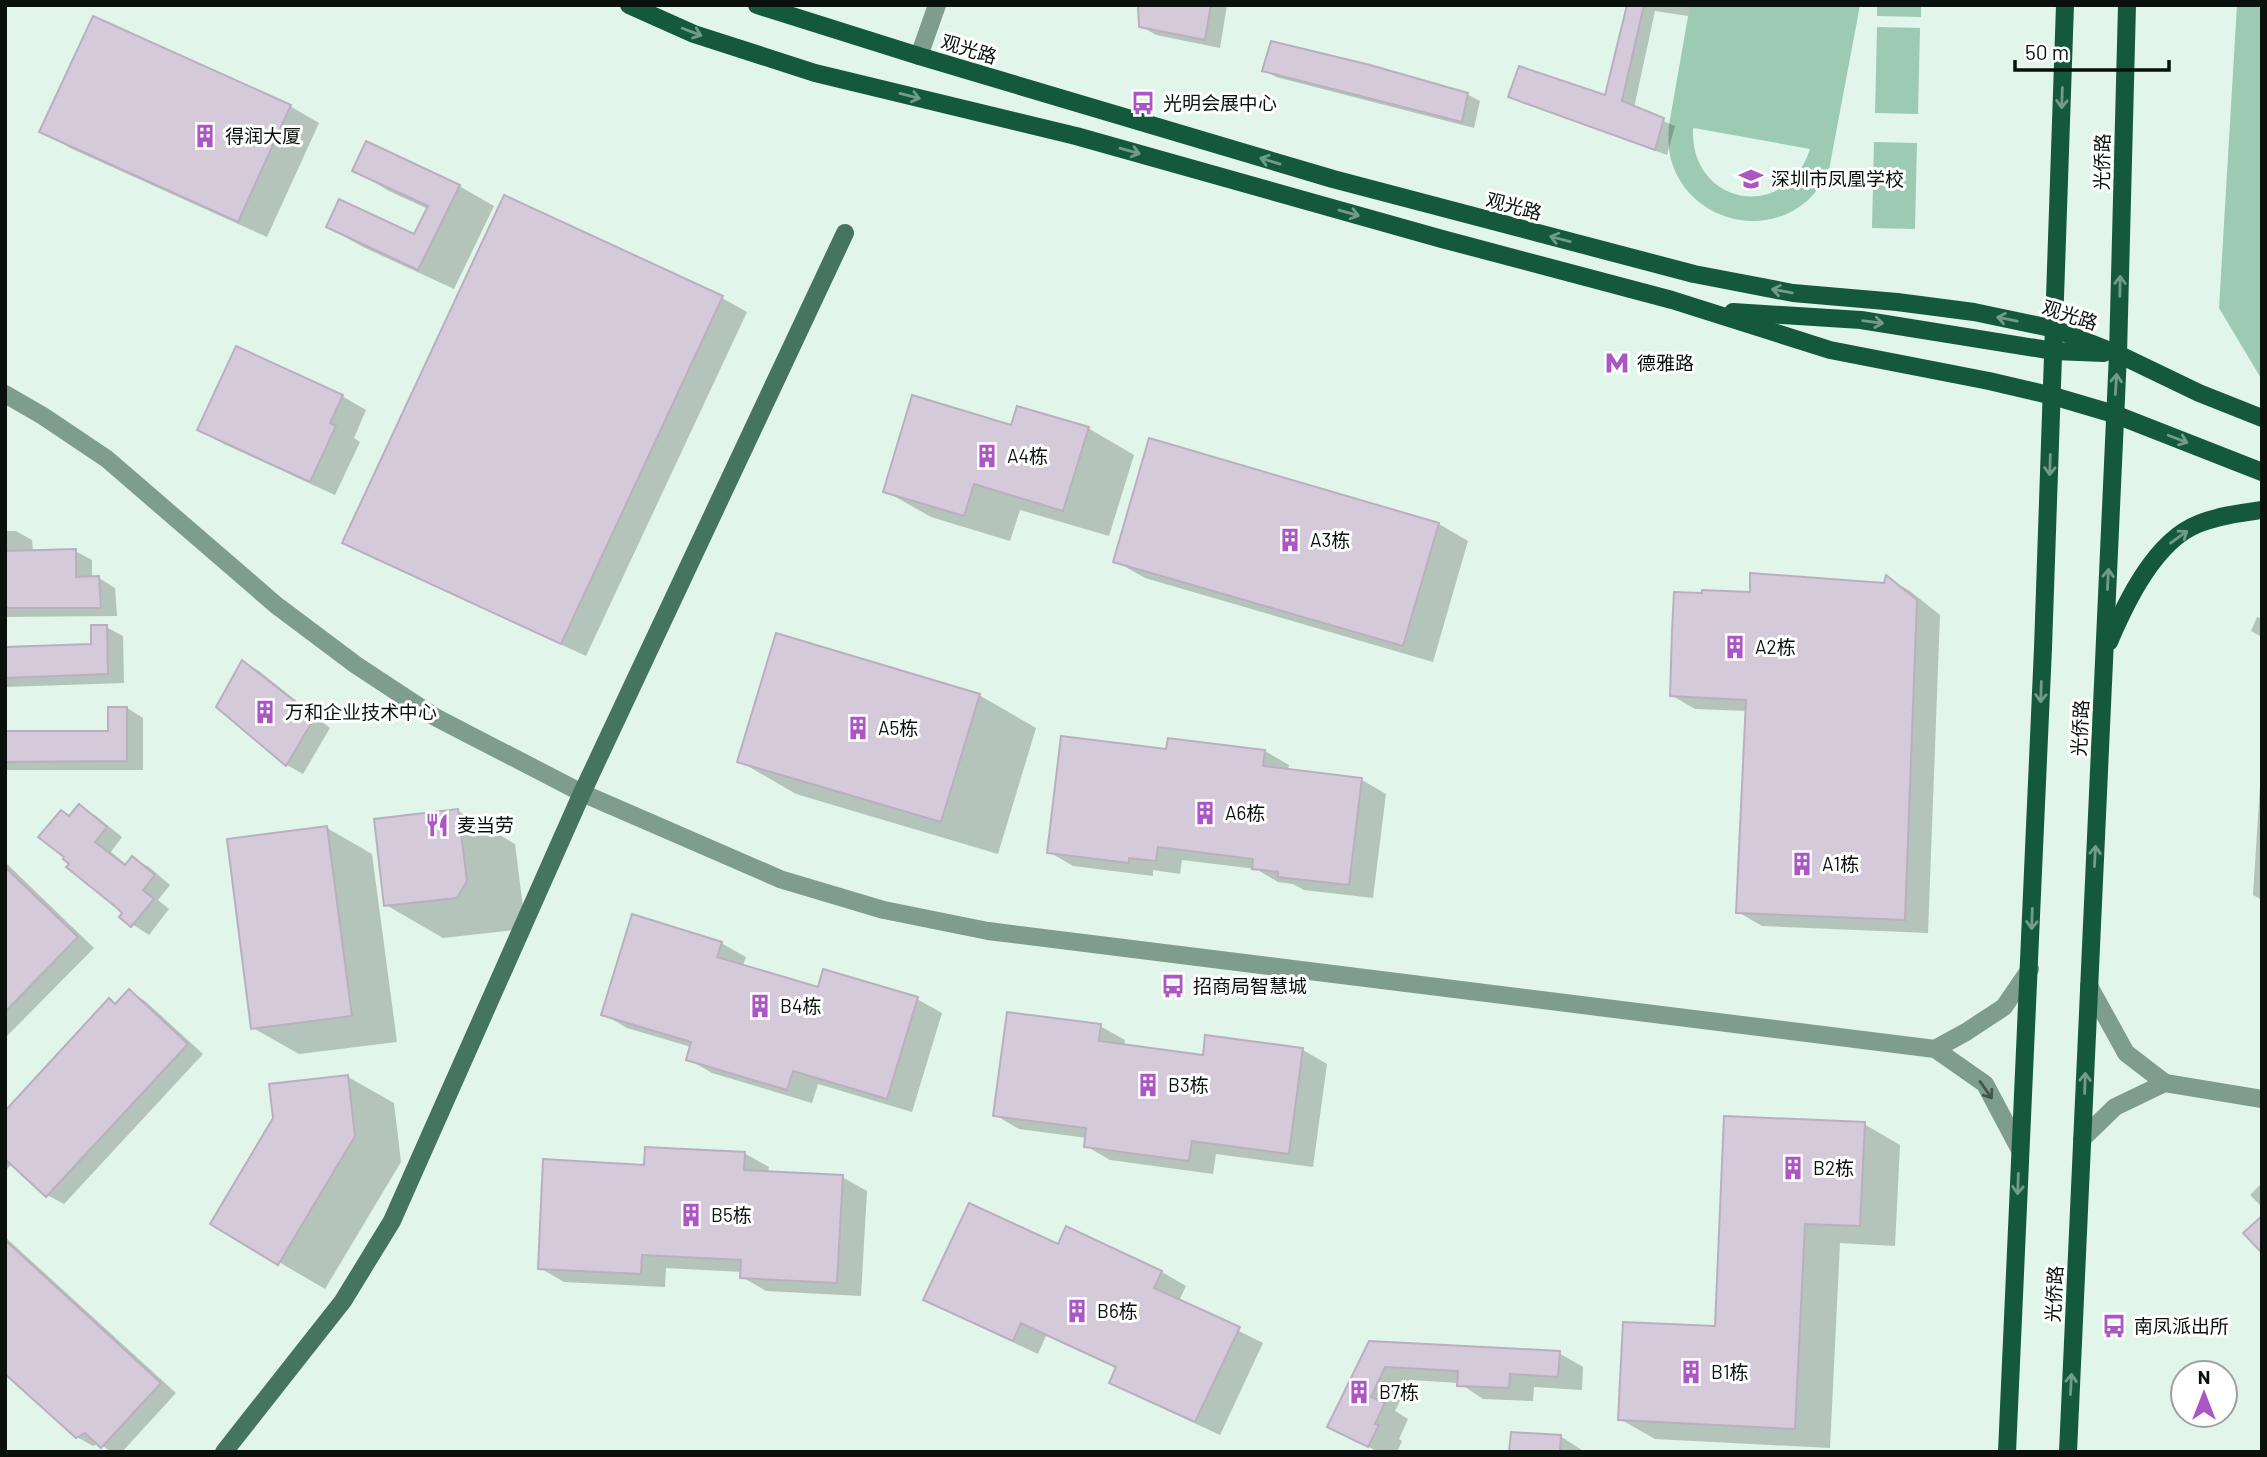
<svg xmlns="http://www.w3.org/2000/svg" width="2267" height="1457" viewBox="0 0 2267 1457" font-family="Barlow,'Noto Sans SC',sans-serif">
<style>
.green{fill:#9dcab2;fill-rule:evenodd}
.shadow{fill:#0003}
.building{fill:#d5cad9;stroke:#baafbe;stroke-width:2}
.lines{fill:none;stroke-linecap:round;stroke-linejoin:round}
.street{stroke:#7e9d8c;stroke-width:18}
.secondary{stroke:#45755e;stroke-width:18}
.primary{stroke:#15593d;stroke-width:18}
.oneway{stroke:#739b8b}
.oneway2{stroke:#44574c}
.labels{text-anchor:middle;stroke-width:6;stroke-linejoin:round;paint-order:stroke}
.street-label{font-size:19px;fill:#0a110d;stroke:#fff}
.poi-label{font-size:19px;fill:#0a110d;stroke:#fff;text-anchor:start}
</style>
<rect width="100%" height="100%" fill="#e2f5ea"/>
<g class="green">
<path d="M1690,5H1860L1829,170C1823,181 1817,192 1807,201C1762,240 1690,219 1672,163C1668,151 1668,138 1669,125ZM1693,129L1694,128L1810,149C1787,223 1690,206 1693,129Z"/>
<polygon points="1877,5 1921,5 1921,17 1877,16"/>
<polygon points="2237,5 2262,5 2262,380 2219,308"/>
<polygon points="1877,27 1920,28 1918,114 1875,113"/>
<polygon points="1874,142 1917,143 1915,229 1872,228"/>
</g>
<g class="shadow">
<polygon points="1139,5 1227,5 1220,48 1156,35 1141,26"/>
<polygon points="1624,5 1690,5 1688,16 1655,11 1634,108 1675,126 1667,155 1522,103 1510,96 1606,98 1628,6"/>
<polygon points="1264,70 1467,94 1480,101 1474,128 1276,77"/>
<polygon points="290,106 319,123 267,237 70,148 42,131"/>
<polygon points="354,170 459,186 494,206 454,289 363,247 328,227 415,237 428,209 389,191"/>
<polygon points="505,198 722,298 747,312 586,656 368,556 344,542"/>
<polygon points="342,396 366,410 354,438 360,442 335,495 224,444 199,430"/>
<polygon points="1013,427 1088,428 1134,455 1109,536 1020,510 1010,541 931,517 885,491"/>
<polygon points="1150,440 1439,524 1468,541 1433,662 1145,578 1115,561"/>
<polygon points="5,531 16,531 32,540 33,552 75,551 92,560 92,578 99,578 115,588 117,616 5,617"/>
<polygon points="1887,578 1910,591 1940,615 1928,933 1762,926 1738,912 1747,711 1695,709 1671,695 1704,595 1885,585"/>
<polygon points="2257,617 2262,619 2262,637 2251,631"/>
<polygon points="106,627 123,636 124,683 5,687 5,649 93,646"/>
<polygon points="243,662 259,671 330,728 303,774 287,765 218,706"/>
<polygon points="979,695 1036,728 998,854 796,794 739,761"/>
<polygon points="127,708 143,718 143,770 5,770 5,733 110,732"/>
<polygon points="1168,751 1265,751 1289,765 1288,771 1362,780 1386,794 1373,898 1304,890 1293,884 1278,882 1256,869 1182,860 1180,874 1153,870 1153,876 1073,866 1049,852"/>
<polygon points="2262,754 2262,900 2253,895"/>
<polygon points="80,807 96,816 122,837 111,852 127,865 132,858 149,867 170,885 158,900 169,909 149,935 121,917 124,913 71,863 71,817"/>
<polygon points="458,811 515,844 524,915 514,930 443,938 386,905"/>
<polygon points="327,828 372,854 397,1042 299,1054 253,1028"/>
<polygon points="5,862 94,948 5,1038"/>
<polygon points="721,943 746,957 743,965 819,990 917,999 942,1013 912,1112 818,1084 812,1103 712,1073 688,1059 691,1047 627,1028 603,1014"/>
<polygon points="129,991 145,1001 203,1054 64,1204 47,1195 13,1163 5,1171 5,1113 109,1000 117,1005"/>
<polygon points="1100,1026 1125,1040 1124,1046 1204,1057 1207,1037 1303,1050 1327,1064 1313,1167 1216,1154 1213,1174 1110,1160 1086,1146 1087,1138 1019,1129 995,1115"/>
<polygon points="348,1077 394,1103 401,1162 325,1289 212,1223"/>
<polygon points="1864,1124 1900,1145 1895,1246 1840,1243 1830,1448 1655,1439 1620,1419 1717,1328"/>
<polygon points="744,1153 769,1167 768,1173 842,1177 867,1191 861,1296 766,1291 742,1277 742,1272 666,1268 665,1287 564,1282 540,1268 646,1166"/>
<polygon points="2262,1183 2262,1207 2250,1195"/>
<polygon points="1067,1228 1162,1272 1186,1286 1179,1301 1263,1343 1220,1435 1136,1396 1111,1382 1118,1369 1046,1336 1038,1354 950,1313 926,1299 1059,1246"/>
<polygon points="5,1237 176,1393 122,1452 111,1452 99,1443 93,1446 77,1437 5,1372"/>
<polygon points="1370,1343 1559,1353 1583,1367 1582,1390 1534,1387 1533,1401 1483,1399 1459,1383 1410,1380 1395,1411 1408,1419 1399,1439 1402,1441 1397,1452 1378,1452 1330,1426"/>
<polygon points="1560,1436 1585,1452 1511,1452"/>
</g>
<g class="building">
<polygon points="1138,5 1211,5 1205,40 1139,27"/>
<polygon points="1627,5 1644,5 1622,101 1664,118 1655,150 1508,97 1519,66 1605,95"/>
<polygon points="93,16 291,105 238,222 39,132"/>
<polygon points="1271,41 1370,65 1468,93 1462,122 1262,71"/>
<polygon points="366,141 460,185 418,270 326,227 339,199 414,234 428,206 352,171"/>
<polygon points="504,195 723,296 561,644 342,543"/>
<polygon points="236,346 343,395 330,423 336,426 310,482 197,430"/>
<polygon points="912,395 1011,425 1017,406 1089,427 1063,511 974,484 964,516 883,492"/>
<polygon points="1149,438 1439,523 1403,646 1113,562"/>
<polygon points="76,549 76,577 99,576 101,608 5,608 5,551"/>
<polygon points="1750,573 1884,583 1886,575 1917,600 1905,920 1736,913 1746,700 1670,696 1672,631 1674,592 1702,593 1702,590 1750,592"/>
<polygon points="91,625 107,625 108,674 5,678 5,647 91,644"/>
<polygon points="776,633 980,694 941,822 737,762"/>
<polygon points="242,660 315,717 286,766 216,707"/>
<polygon points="108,707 127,707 127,761 5,762 5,731 108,731"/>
<polygon points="1061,736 1166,749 1168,738 1265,750 1263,766 1362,778 1349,885 1278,877 1278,872 1252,869 1253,859 1158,847 1156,861 1129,858 1129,863 1047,853"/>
<polygon points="79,804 107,827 95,842 125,865 132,856 155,875 143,890 154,899 131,927 119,917 122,913 117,908 66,867 69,864 63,859 64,857 38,837 61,810 69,816"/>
<polygon points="458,809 467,881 457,898 384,906 374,819"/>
<polygon points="327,826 352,1016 251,1029 227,839"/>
<polygon points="5,867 78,937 5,1012"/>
<polygon points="632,914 722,942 717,957 818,987 823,969 918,997 887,1099 793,1071 787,1090 686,1060 691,1042 601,1015"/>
<polygon points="129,989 188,1044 46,1197 5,1159 5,1111 109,998 115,1004"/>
<polygon points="1007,1012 1101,1024 1099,1041 1203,1055 1205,1035 1303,1048 1289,1154 1192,1141 1189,1161 1084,1147 1086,1128 993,1116"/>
<polygon points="348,1075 355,1136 278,1265 210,1224 273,1118 269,1084"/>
<polygon points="1724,1116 1865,1122 1860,1226 1805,1224 1795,1429 1618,1420 1623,1322 1715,1326"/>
<polygon points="645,1147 745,1152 744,1170 843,1175 837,1283 740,1278 741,1260 642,1255 641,1274 538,1269 543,1159 644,1165"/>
<polygon points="969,1203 1058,1244 1066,1226 1162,1271 1154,1288 1240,1327 1195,1422 1109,1383 1116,1367 1021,1323 1013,1341 923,1300"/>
<polygon points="2262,1216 2262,1253 2243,1233"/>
<polygon points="5,1240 161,1383 101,1448 85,1433 76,1438 5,1374"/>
<polygon points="1369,1341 1560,1351 1558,1377 1510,1374 1509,1388 1457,1386 1458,1371 1385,1367 1371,1397 1385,1403 1375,1424 1379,1425 1368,1447 1327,1427"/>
<polygon points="1511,1432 1561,1435 1560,1452 1509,1452"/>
</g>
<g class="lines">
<g class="street">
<polyline points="919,56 937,5"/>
<polyline points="5,394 43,416 107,459 276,605 356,665 435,717 582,793 780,879 884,910 988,931 1935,1049 1985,1084 2019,1148"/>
<polyline points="1935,1049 1966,1032 2004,1007 2030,969"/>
<polyline points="2165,1083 2262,1099"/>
<polyline points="2082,1139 2115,1107 2165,1083 2126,1053 2089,986"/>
</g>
<polyline class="secondary" points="224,1452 343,1301 392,1221 582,793 845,233"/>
<g class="primary">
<polyline points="629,5 694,34 815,73 1076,136 1442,239 1672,300 1830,350 1989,381 2053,396 2114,414 2262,472"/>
<polyline points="757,5 919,56 1333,179 1694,274 1793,293 1897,302 1974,312 2055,329 2118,354 2199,393 2262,418"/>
<polyline points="1733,312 1861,320 2054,351 2104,353"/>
<path d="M2109,642C2126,602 2155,541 2198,524C2218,516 2241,513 2262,510"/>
<polyline points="2007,1452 2043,648 2065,5"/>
<polyline points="2068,1452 2118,354 2127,5"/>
</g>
</g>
<defs><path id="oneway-shaft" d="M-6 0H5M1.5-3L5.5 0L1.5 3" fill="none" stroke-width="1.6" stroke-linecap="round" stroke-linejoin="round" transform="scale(1.75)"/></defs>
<g class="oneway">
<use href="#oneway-shaft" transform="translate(692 32) rotate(21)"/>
<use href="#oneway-shaft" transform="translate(910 96) rotate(14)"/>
<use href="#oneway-shaft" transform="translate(2062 98) rotate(92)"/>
<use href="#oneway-shaft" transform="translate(1130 151) rotate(16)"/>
<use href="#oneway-shaft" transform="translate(1270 161) rotate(-163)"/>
<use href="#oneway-shaft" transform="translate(1349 213) rotate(16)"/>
<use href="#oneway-shaft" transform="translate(1560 239) rotate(-165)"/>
<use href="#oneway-shaft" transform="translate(2120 286) rotate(-89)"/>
<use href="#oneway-shaft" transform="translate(1782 291) rotate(-170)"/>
<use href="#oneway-shaft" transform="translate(2007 319) rotate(-169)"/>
<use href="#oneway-shaft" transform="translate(1873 322) rotate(8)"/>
<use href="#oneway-shaft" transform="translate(2116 384) rotate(-86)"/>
<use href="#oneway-shaft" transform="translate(2178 439) rotate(21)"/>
<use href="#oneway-shaft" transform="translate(2050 465) rotate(92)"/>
<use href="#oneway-shaft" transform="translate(2179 537) rotate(-36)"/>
<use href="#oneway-shaft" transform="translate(2108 579) rotate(-87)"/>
<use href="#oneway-shaft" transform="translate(2041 692) rotate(92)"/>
<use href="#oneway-shaft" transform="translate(2095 856) rotate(-87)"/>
<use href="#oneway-shaft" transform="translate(2032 919) rotate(92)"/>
<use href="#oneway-shaft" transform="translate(2085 1083) rotate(-88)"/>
<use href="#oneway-shaft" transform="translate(2018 1184) rotate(92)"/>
<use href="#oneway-shaft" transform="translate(2071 1384) rotate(-87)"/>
</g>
<use class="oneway2" href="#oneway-shaft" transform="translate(1986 1090) rotate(55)"/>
<defs>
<g id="bus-bare" transform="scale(1.89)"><path d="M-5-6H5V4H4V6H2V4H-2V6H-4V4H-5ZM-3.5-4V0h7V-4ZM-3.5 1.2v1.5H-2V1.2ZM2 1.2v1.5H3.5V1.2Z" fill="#ab56c4" stroke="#fff" stroke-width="2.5" paint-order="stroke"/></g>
<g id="building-bare" transform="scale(1.89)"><path d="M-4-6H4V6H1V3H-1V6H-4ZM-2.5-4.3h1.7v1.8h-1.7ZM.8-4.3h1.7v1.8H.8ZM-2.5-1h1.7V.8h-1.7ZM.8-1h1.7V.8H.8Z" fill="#ab56c4" stroke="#fff" stroke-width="2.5" paint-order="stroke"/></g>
<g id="school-bare" transform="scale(1.89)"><path d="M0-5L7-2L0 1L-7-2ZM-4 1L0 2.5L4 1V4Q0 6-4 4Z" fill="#ab56c4" stroke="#fff" stroke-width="2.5" paint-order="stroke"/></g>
<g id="metro-bare" transform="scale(1.89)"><path d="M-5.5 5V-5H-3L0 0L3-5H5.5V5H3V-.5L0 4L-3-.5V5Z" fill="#ab56c4" stroke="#fff" stroke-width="2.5" paint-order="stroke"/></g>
<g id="restaurant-bare" transform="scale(1.89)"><path d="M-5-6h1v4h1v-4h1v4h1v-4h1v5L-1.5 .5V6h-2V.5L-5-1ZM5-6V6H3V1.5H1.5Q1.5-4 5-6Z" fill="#ab56c4" stroke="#fff" stroke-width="2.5" paint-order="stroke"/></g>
</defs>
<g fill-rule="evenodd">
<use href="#bus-bare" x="1143" y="103"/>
<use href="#building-bare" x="205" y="136"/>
<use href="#school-bare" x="1751" y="179"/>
<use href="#metro-bare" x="1617" y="363"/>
<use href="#building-bare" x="987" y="456"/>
<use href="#building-bare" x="1290" y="540"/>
<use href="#building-bare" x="1735" y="647"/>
<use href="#building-bare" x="265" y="712"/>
<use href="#building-bare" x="858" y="728"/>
<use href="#building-bare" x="1205" y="813"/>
<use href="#restaurant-bare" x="437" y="825"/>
<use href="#building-bare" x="1802" y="864"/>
<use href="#bus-bare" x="1173" y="986"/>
<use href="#building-bare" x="760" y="1006"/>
<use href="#building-bare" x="1148" y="1085"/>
<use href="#building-bare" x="1793" y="1168"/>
<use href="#building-bare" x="691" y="1215"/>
<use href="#building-bare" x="1077" y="1311"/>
<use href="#bus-bare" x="2114" y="1326"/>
<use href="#building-bare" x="1691" y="1372"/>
<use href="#building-bare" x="1359" y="1392"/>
</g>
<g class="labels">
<g class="street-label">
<text transform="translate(969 49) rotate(17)" y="7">观光路</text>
<text transform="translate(2102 162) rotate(-89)" y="7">光侨路</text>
<text transform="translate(1514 206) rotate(15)" y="7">观光路</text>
<text transform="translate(2070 315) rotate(18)" y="7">观光路</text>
<text transform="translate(2080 728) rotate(-87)" y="7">光侨路</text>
<text transform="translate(2054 1294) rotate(-87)" y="7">光侨路</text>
</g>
<g class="poi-label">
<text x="1163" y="110">光明会展中心</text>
<text x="225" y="143">得润大厦</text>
<text x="1771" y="186">深圳市凤凰学校</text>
<text x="1637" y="370">德雅路</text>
<text x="1007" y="463">A4栋</text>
<text x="1310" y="547">A3栋</text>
<text x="1755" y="654">A2栋</text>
<text x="285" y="719">万和企业技术中心</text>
<text x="878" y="735">A5栋</text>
<text x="1225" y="820">A6栋</text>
<text x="457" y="832">麦当劳</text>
<text x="1822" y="871">A1栋</text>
<text x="1193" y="993">招商局智慧城</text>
<text x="780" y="1013">B4栋</text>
<text x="1168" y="1092">B3栋</text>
<text x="1813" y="1175">B2栋</text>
<text x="711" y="1222">B5栋</text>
<text x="1097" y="1318">B6栋</text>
<text x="2134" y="1333">南凤派出所</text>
<text x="1711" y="1379">B1栋</text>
<text x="1379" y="1399">B7栋</text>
</g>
</g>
<rect width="2267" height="1457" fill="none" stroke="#0a110d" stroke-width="14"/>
<g transform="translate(2204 1394)"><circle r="33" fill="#ffffff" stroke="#9da09e" stroke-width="2"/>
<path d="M0-5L12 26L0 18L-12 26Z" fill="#ab56c4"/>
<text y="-10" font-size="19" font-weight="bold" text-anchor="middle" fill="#0a110d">N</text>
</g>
<path d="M2015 60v10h154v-10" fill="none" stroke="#0a110d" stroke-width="3.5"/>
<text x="2025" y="60" font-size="21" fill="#0a110d" stroke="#ffffff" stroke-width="5" paint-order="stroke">50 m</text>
</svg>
